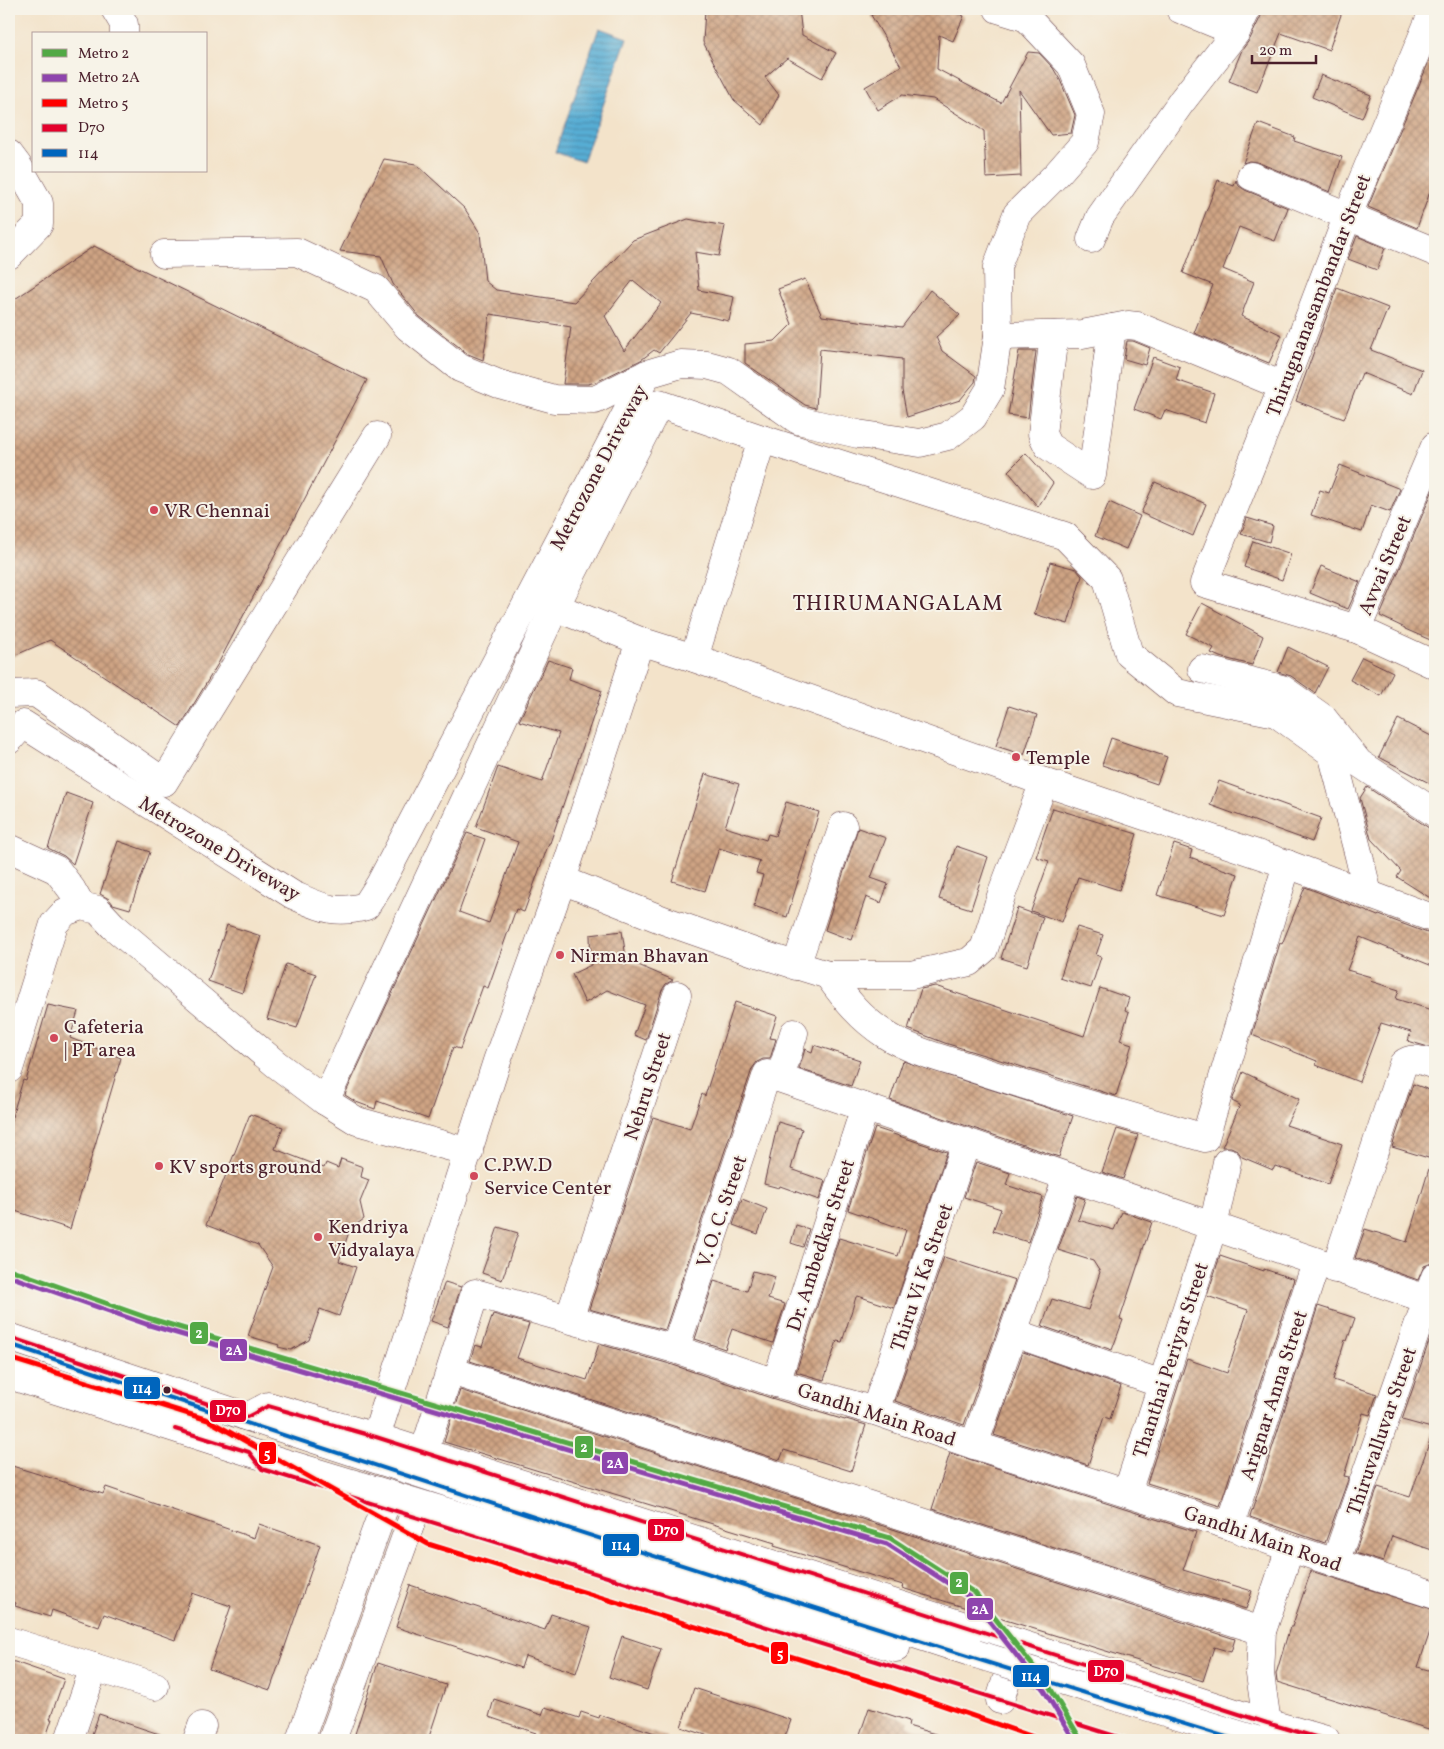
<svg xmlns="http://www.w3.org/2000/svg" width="1444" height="1749" viewBox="0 0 1444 1749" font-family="Vollkorn,serif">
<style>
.water{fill:url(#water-rules);stroke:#506680}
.building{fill:url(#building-cross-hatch);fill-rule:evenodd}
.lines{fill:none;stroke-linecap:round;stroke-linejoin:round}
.minor-casing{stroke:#633c43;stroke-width:29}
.major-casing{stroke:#633c43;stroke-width:29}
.minor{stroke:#fff;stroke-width:28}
.major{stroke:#fff;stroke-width:28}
.major-bridge-casing{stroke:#633c43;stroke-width:29;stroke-linecap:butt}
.major-bridge{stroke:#fff;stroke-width:28}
.bus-1-casing{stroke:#f7f3e8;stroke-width:8}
.bus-2-casing{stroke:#f7f3e8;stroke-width:8}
.bus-1{stroke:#e4002b;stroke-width:4}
.bus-2{stroke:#0065bd;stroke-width:4}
.metro-1-casing{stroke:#f7f3e8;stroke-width:9}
.metro-2-casing{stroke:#f7f3e8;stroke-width:9}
.metro-3-casing{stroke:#f7f3e8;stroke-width:9}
.metro-1{stroke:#52a945;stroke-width:5}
.metro-2{stroke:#8e44ad;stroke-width:5}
.metro-3{stroke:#f00;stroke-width:5}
.poi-dot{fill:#d1495b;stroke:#f7f3e8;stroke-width:2}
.bus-dot{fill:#4a1f2b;stroke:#f7f3e8;stroke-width:2}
.labels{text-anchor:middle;stroke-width:4;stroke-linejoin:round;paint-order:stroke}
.street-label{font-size:20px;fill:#4a1f2b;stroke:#f7f3e8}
.poi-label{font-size:20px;fill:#4a1f2b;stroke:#f7f3e8;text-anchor:start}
.quarter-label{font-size:22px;letter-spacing:1px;fill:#4a1f2b;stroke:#f7f3e8}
.line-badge{stroke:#f7f3e8;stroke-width:2}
.badge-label{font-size:14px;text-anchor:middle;font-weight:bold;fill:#fff}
</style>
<defs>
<pattern id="water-rules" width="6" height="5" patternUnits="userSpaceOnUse" patternTransform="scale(1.25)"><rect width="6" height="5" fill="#57add4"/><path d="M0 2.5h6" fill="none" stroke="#4a8cac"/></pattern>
<pattern id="building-cross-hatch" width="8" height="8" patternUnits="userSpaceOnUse" patternTransform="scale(1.25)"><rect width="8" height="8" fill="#cfa484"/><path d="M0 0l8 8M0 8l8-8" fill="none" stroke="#aa856c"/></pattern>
</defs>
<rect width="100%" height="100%" fill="#f7f3e8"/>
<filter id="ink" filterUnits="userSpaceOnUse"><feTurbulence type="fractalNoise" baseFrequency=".02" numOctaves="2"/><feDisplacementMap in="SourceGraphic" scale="10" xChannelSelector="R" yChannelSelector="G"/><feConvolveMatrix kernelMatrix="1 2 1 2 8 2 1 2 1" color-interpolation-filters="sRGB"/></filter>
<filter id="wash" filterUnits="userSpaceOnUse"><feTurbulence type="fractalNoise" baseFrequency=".0096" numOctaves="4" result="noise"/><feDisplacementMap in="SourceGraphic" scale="20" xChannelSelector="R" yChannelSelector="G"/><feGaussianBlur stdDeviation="1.12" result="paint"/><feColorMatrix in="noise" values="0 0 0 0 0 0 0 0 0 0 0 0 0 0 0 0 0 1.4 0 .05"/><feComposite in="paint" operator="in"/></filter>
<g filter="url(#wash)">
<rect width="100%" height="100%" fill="#f3e3ca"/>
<polygon class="water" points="599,28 627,38 583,162 555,152"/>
<g id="blocks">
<g class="building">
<polygon points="705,9 799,9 802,35 836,53 822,78 787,58 765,77 779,95 763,125 734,100 703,42"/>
<polygon points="883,9 947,9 964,16 953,41 939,35 937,69 1001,103 1028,52 1039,53 1053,68 1060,80 1075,115 1071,133 1051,135 1019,90 1021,176 986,178 984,131 933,99 902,95 878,110 865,87 901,66 871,15"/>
<polygon points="1262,9 1343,9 1329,50 1281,33 1257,92 1229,81 1242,50 1250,39 1261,16"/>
<polygon points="1435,47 1435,178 1417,228 1368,207"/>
<polygon points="1321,75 1371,95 1362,118 1312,97"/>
<polygon points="1258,123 1295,137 1294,141 1342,157 1330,192 1257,162 1249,161 1243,163"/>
<path d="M384,159L416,164L465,209L480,233L485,281L496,290L574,302L633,240L688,219L725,226L719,256L695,252L699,290L734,297L729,321L691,313L659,353L654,350L641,360L596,382L588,384H563L571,327L490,314L483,360L468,354L419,316L393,284L381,256L340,251ZM633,280L661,303L624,351L605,316Z"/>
<polygon points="1218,180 1234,186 1236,180 1239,186 1245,190 1288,208 1275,241 1239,227 1223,269 1254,282 1241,316 1282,335 1269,363 1194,333 1213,285 1183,273"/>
<polygon points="1357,236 1385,248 1377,270 1348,259"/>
<polygon points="94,246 367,380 219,662 180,727 50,640 9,658 9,303"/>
<polygon points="805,279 822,316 902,327 930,290 960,315 936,337 942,351 976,376 975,382 960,400 907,417 902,390 902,359 820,349 816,408 805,405 745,363 745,344 775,341 792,324 778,289"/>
<polygon points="1337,288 1388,308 1371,350 1422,370 1413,394 1362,373 1344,419 1296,401"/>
<polygon points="1127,341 1133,341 1150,348 1145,365 1124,359"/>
<polygon points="1019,351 1036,351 1028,418 1008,415"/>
<polygon points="1153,357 1180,367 1176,380 1214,393 1205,423 1165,410 1161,419 1134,409"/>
<polygon points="1026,453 1053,483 1038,507 1008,471"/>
<polygon points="1340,465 1400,489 1390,512 1371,505 1362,532 1311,515 1320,490 1329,493"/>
<polygon points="1155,482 1206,504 1193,536 1141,513"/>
<polygon points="1435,485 1435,642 1405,629 1405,628 1380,616"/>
<polygon points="1109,502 1140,516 1126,549 1095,536"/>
<polygon points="1247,518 1273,526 1269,542 1241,534"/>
<polygon points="1253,541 1291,554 1282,580 1244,567"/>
<polygon points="1050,562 1076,569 1082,576 1068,624 1034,614"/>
<polygon points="1321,566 1360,582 1348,609 1310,593"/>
<polygon points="1202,603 1263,636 1252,665 1220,657 1211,653 1214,648 1186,634"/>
<polygon points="1288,647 1328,667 1315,693 1291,676 1278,672"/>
<polygon points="1362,657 1393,672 1381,696 1350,680"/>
<polygon points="548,660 572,668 569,679 602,691 550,843 549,843 524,912 516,909 488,988 483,986 460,1049 453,1047 428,1119 377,1101 375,1109 356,1102 345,1095 347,1090 467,833 485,839 459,912 489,923 518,842 476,827 498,767 542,782 559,733 519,721"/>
<polygon points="1009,706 1037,715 1024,755 996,746"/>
<polygon points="1398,719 1435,738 1435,786 1379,757"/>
<polygon points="1111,738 1167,757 1157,784 1102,765"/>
<polygon points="705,774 739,784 725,827 766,840 768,834 775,836 786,802 819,812 787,917 754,906 763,875 756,873 760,861 751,858 719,848 705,891 672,881"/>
<polygon points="1219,781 1321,818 1312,842 1210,805"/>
<polygon points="1367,787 1435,832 1435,901 1397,877 1401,871 1371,839 1360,798"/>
<polygon points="66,793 93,803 73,864 64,856 48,848"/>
<polygon points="1053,808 1137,834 1119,890 1078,877 1062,922 1031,911 1049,861 1036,857"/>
<polygon points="858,828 886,838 871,878 888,884 881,903 866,897 851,940 825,930"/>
<polygon points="118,841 150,852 130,909 113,904 109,899 100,894"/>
<polygon points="1174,844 1192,850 1190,857 1198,860 1198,861 1238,874 1224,915 1157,895"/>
<polygon points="956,846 988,857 971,909 939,899"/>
<polygon points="1305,887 1378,916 1379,915 1430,934 1435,934 1435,967 1360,937 1347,970 1371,977 1370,981 1399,990 1396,999 1435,1011 1435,1049 1408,1041 1411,1032 1381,1023 1359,1082 1316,1065 1317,1061 1252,1035 1280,943 1282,944"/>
<polygon points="1017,908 1043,917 1027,966 1001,958"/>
<polygon points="227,925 261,936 242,993 208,981"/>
<polygon points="1077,927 1103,935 1096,955 1101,957 1091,988 1060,978"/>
<polygon points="622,931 625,951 629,961 673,980 666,984 662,990 646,1040 634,1035 645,1005 607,990 585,1003 572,974 591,965 590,935"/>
<polygon points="286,964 316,974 297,1028 267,1019"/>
<polygon points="935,986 1084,1036 1100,988 1129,998 1125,1010 1129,1012 1120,1040 1132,1044 1116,1096 945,1043 908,1029 921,989"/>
<polygon points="735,1002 777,1016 770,1038 776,1039 770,1059 763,1059 757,1062 752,1069 665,1330 589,1309 653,1117 690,1129 702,1094 705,1096"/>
<polygon points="48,1005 78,1011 70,1038 121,1058 70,1229 9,1209 9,1127 23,1080 26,1081"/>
<polygon points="814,1045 860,1060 851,1086 799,1069 805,1049 812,1052"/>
<polygon points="903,1061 1073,1116 1059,1157 890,1100"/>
<polygon points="1243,1072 1299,1099 1286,1125 1342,1144 1328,1184 1275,1166 1273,1170 1242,1157 1237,1150 1231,1147 1222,1147 1240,1105 1232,1101"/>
<polygon points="1413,1084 1435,1092 1435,1160 1392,1147"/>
<polygon points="250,1114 283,1127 275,1149 324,1168 326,1163 338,1168 341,1159 363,1167 361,1177 369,1180 360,1202 364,1219 350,1229 339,1261 356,1267 339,1316 320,1309 309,1340 291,1350 278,1347 279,1345 248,1336 273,1267 258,1245 206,1225"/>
<polygon points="778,1122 802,1129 791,1169 825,1181 819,1200 780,1186 779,1188 764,1184"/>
<polygon points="875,1128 947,1152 894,1308 858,1296 856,1297 842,1342 837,1341 824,1380 796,1372 839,1238 898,1256 906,1230 848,1210"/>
<polygon points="1117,1129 1138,1135 1123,1179 1102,1172"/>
<polygon points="976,1162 1010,1173 1006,1185 1043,1197 1028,1242 993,1231 1001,1209 964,1197"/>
<polygon points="1431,1162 1435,1163 1435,1262 1424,1266 1418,1280 1355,1258 1365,1229 1407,1242"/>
<polygon points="1077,1196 1085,1199 1078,1220 1114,1230 1122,1212 1152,1222 1120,1319 1123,1320 1112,1350 1042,1326 1052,1299 1088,1310 1100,1272 1093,1261 1058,1250"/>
<polygon points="742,1199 767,1209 758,1234 733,1225"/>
<polygon points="796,1225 809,1229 803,1247 791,1243"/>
<polygon points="498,1227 518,1233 502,1280 482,1273"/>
<polygon points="1220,1256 1264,1271 1264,1269 1294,1279 1220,1506 1147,1483 1187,1359 1227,1373 1248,1310 1207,1296"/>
<polygon points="944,1257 1015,1280 964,1425 895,1401"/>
<polygon points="753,1271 775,1277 768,1299 785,1304 773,1343 732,1329 725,1349 695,1339 714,1281 747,1291"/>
<polygon points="445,1282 461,1287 448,1327 431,1321"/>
<polygon points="1318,1306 1355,1318 1347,1341 1345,1340 1333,1380 1377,1394 1370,1415 1363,1413 1344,1476 1349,1477 1325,1543 1250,1517"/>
<polygon points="493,1314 529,1324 517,1358 587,1380 599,1344 670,1364 771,1398 845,1420 846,1419 866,1425 851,1471 784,1450 780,1460 470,1361 475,1345 482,1347"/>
<polygon points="1435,1324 1435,1429 1402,1420"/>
<polygon points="1023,1352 1121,1386 1110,1419 1104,1417 1088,1465 994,1435"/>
<polygon points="460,1390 1235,1639 1231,1652 1214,1647 1203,1681 902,1588 903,1585 774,1546 775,1543 444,1442"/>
<polygon points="1433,1432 1435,1433 1435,1551 1392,1536 1383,1562 1355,1553 1378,1487 1410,1497"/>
<polygon points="950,1453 1196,1532 1183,1570 1252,1591 1246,1609 932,1509"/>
<polygon points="9,1465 103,1494 106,1487 254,1538 259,1524 320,1545 270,1690 209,1669 231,1606 192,1593 175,1640 104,1614 99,1627 52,1610 50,1617 15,1606 16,1603 9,1601"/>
<polygon points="1311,1571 1435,1610 1435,1617 1418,1667 1435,1672 1435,1731 1277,1682 1276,1674 1290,1627 1292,1627"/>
<polygon points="410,1585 545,1630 551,1614 591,1627 576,1673 525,1656 521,1668 396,1627"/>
<polygon points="622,1636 661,1649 647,1690 609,1677"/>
<polygon points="9,1660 64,1679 50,1719 52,1719 45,1740 26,1740 9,1734"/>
<polygon points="378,1663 446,1685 428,1740 353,1740"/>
<polygon points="694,1688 791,1720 784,1740 721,1740 681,1727"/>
<polygon points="494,1699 542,1715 545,1707 579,1718 581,1712 599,1718 600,1715 667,1737 666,1740 534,1740 536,1733 489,1717"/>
<polygon points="869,1708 909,1721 908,1726 942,1736 941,1740 858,1740"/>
<polygon points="99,1714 168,1737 167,1740 90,1740"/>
</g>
</g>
</g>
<g filter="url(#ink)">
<use href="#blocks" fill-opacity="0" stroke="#633c43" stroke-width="1"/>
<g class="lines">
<g class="minor-casing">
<g id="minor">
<polyline points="115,9 124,24 124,34"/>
<polyline points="1180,9 1236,32"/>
<polyline points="1434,9 1348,215 1283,386 1204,583 1357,629 1435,665"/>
<polyline points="9,154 18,166 39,203 39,224 9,255"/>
<polyline points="1251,176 1435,252"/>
<polyline points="1091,239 1100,217 1182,101 1236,32 1247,9"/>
<polyline points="164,254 297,252 376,289 408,327 460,368 499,384 554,399 595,400 647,374"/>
<polyline points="1054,335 1042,434 1048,446 1092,475 1112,328"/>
<polyline points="998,336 1082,334 1128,325 1137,326 1283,386"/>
<polyline points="1357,629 1435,446"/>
<polyline points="640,641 555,607 659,404 762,439 1065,536 1107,579 1129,654 1177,693 1276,713 1332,753 1359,856 1368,894"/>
<polyline points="694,658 762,439"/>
<polyline points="1202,669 1282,689 1323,718 1359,763 1435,813"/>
<polyline points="9,694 36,693 164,782 377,436"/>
<path d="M9,740L23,724L293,895C321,907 334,915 366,906L380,884L647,374L681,364L707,365L729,371L798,420L858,434L920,443L948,436L973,417L990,389L998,336L997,267L1017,214L1057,174L1085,142L1091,114L1071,65L1027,18L998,9"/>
<polyline points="9,848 57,870 72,890 81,906"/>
<polyline points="562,880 640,641 694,658 1044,782"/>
<polyline points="796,966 843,826"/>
<path d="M828,975C846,1000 860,1018 886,1035C913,1052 945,1059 975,1069C1051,1094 1128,1116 1205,1138L1287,864"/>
<polyline points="9,1069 54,924 65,912 81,906 98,910 113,926 276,1064 325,1101 357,1121 469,1152"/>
<polyline points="780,1078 794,1033"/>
<polyline points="325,1101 555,607"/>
<path d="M1335,1269L1403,1064C1413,1055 1424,1062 1435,1065"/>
<polyline points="569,1319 677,995"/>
<polyline points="1014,1333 1162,1384"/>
<polyline points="675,1349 767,1074 1435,1302"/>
<polyline points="451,1371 1262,1631"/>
<polyline points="776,1383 865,1107"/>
<polyline points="875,1411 966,1143"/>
<polyline points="376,1437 497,1061 562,880 663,920 757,953 828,975 911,975 969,962 984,949 1001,896 1044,782 1287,864 1435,919"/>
<polyline points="974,1445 1067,1177"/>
<polyline points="424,1452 475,1293 675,1349 776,1383 875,1411 974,1445 1230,1526 1290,1548 1435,1595"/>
<polyline points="1127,1493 1213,1227 1227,1162"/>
<polyline points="1230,1526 1316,1263"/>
<polyline points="1335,1563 1435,1277"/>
<polyline points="9,1641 155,1686"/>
<polyline points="1267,1723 1260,1674 1262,1631 1290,1548"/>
<polyline points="69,1740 94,1667"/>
<polyline points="197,1740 202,1726"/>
<polyline points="300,1740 384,1508"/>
<polyline points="332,1740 413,1517"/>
</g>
</g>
<g class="major-casing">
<g id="major">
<polyline points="9,1337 326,1443 976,1654"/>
<polyline points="9,1375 249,1452 896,1648"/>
<polyline points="247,1417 268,1406 376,1437 1267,1723 1326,1740"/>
<polyline points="1000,1700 1018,1643"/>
</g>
</g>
<use href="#minor" class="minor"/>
<use href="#major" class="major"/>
<g class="major-bridge-casing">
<polyline id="major-bridge" points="976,1654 1256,1740"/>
</g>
<use href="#major-bridge" class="major-bridge"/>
<g class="bus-1-casing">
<g id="bus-1">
<polyline points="9,1337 247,1417 268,1406 376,1437 1267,1723 1326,1740"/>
<polyline points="175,1429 249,1452 262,1469 1128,1740"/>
</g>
</g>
<g class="bus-2-casing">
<path id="bus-2" d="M9,1344C416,1480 825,1613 1236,1740"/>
</g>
<use href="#bus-1" class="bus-1"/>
<use href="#bus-2" class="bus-2"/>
<g class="metro-1-casing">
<polyline id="metro-1" points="9,1269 148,1318 890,1538 975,1593 1049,1686 1081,1740"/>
</g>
<g class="metro-2-casing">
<polyline id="metro-2" points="9,1276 146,1324 887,1544 971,1598 1044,1690 1074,1740"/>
</g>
<g class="metro-3-casing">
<polyline id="metro-3" points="9,1358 208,1420 428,1544 890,1687 1042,1740"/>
</g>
<use href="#metro-1" class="metro-1"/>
<use href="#metro-2" class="metro-2"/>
<use href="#metro-3" class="metro-3"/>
</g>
</g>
<g class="poi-dot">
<circle cx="154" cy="510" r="5"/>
<circle cx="1016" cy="757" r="5"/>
<circle cx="560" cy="955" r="5"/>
<circle cx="54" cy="1038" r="5"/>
<circle cx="159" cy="1166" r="5"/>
<circle cx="474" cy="1176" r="5"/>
<circle cx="318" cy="1237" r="5"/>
</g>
<circle class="bus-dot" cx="167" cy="1390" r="4.5"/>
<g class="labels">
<g class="street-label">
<text transform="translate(1318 295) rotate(-69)" y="7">Thirugnanasambandar Street</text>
<text transform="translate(598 467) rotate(-62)" y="7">Metrozone Driveway</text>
<text transform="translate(1384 565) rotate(-67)" y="7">Avvai Street</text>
<text transform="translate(220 848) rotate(31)" y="7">Metrozone Driveway</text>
<text transform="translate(647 1086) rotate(-72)" y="7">Nehru Street</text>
<text transform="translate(721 1211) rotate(-71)" y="7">V. O. C. Street</text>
<text transform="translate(820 1245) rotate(-72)" y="7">Dr. Ambedkar Street</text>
<text transform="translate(921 1277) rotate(-71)" y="7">Thiru Vi Ka Street</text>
<text transform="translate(1170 1360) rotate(-72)" y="7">Thanthai Periyar Street</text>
<text transform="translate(1273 1395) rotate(-72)" y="7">Arignar Anna Street</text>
<text transform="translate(877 1414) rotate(18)" y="7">Gandhi Main Road</text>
<text transform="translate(1381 1431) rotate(-71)" y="7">Thiruvalluvar Street</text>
<text transform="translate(1263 1538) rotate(19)" y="7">Gandhi Main Road</text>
</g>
<g class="poi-label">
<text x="164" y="517">VR Chennai</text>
<text x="1026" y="764">Temple</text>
<text x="570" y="962">Nirman Bhavan</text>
<text x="64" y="1033">Cafeteria<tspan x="64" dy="23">| PT area</tspan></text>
<text x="484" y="1171">C.P.W.D<tspan x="484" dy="23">Service Center</tspan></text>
<text x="169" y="1173">KV sports ground</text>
<text x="328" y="1233">Kendriya<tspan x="328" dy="23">Vidyalaya</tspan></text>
</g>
<g class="quarter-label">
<text x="898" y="610">THIRUMANGALAM</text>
</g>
</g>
<g class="line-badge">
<rect x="189" y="1321" width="20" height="24" rx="5" fill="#52a945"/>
<rect x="219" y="1338" width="29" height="24" rx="5" fill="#8e44ad"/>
<rect x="123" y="1376" width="38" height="24" rx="5" fill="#0065bd"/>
<rect x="209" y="1399" width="38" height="24" rx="5" fill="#e4002b"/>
<rect x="574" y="1435" width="20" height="24" rx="5" fill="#52a945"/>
<rect x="258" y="1441" width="19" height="24" rx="5" fill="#f00"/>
<rect x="601" y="1451" width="28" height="24" rx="5" fill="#8e44ad"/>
<rect x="647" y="1518" width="38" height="24" rx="5" fill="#e4002b"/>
<rect x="602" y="1533" width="38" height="24" rx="5" fill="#0065bd"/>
<rect x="949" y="1571" width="20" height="24" rx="5" fill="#52a945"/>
<rect x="966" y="1597" width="28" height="24" rx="5" fill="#8e44ad"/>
<rect x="770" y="1641" width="19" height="24" rx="5" fill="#f00"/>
<rect x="1087" y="1659" width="38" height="24" rx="5" fill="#e4002b"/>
<rect x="1012" y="1664" width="38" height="24" rx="5" fill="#0065bd"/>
</g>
<g class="badge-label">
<text x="199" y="1338">2</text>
<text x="234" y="1355">2A</text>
<text x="142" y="1393">114</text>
<text x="228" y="1415">D70</text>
<text x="584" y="1452">2</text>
<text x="267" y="1458">5</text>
<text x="615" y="1468">2A</text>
<text x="666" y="1535">D70</text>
<text x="621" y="1550">114</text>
<text x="959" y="1587">2</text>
<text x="980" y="1614">2A</text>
<text x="780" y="1658">5</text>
<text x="1106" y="1676">D70</text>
<text x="1031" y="1681">114</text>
</g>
<rect width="1444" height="1749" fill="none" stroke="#f7f3e8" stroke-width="30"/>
<rect x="32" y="32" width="175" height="140" fill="#f7f3e8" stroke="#b29e9c"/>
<rect x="42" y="49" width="25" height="8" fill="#52a945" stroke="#b29e9c"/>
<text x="78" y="58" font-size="15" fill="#4a1f2b">Metro 2</text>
<rect x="42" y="74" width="25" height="8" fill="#8e44ad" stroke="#b29e9c"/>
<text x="78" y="82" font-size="15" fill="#4a1f2b">Metro 2A</text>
<rect x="42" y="99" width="25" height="8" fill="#ff0000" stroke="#b29e9c"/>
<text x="78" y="108" font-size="15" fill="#4a1f2b">Metro 5</text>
<rect x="42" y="124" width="25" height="8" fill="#e4002b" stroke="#b29e9c"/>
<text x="78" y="132" font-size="15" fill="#4a1f2b">D70</text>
<rect x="42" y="149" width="25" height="8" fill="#0065bd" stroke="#b29e9c"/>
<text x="78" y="158" font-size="15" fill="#4a1f2b">114</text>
<path d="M1252 55v8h64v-8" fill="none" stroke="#4a1f2b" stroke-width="2.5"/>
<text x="1259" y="55" font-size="15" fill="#4a1f2b" stroke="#f7f3e8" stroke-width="4" paint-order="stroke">20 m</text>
</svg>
